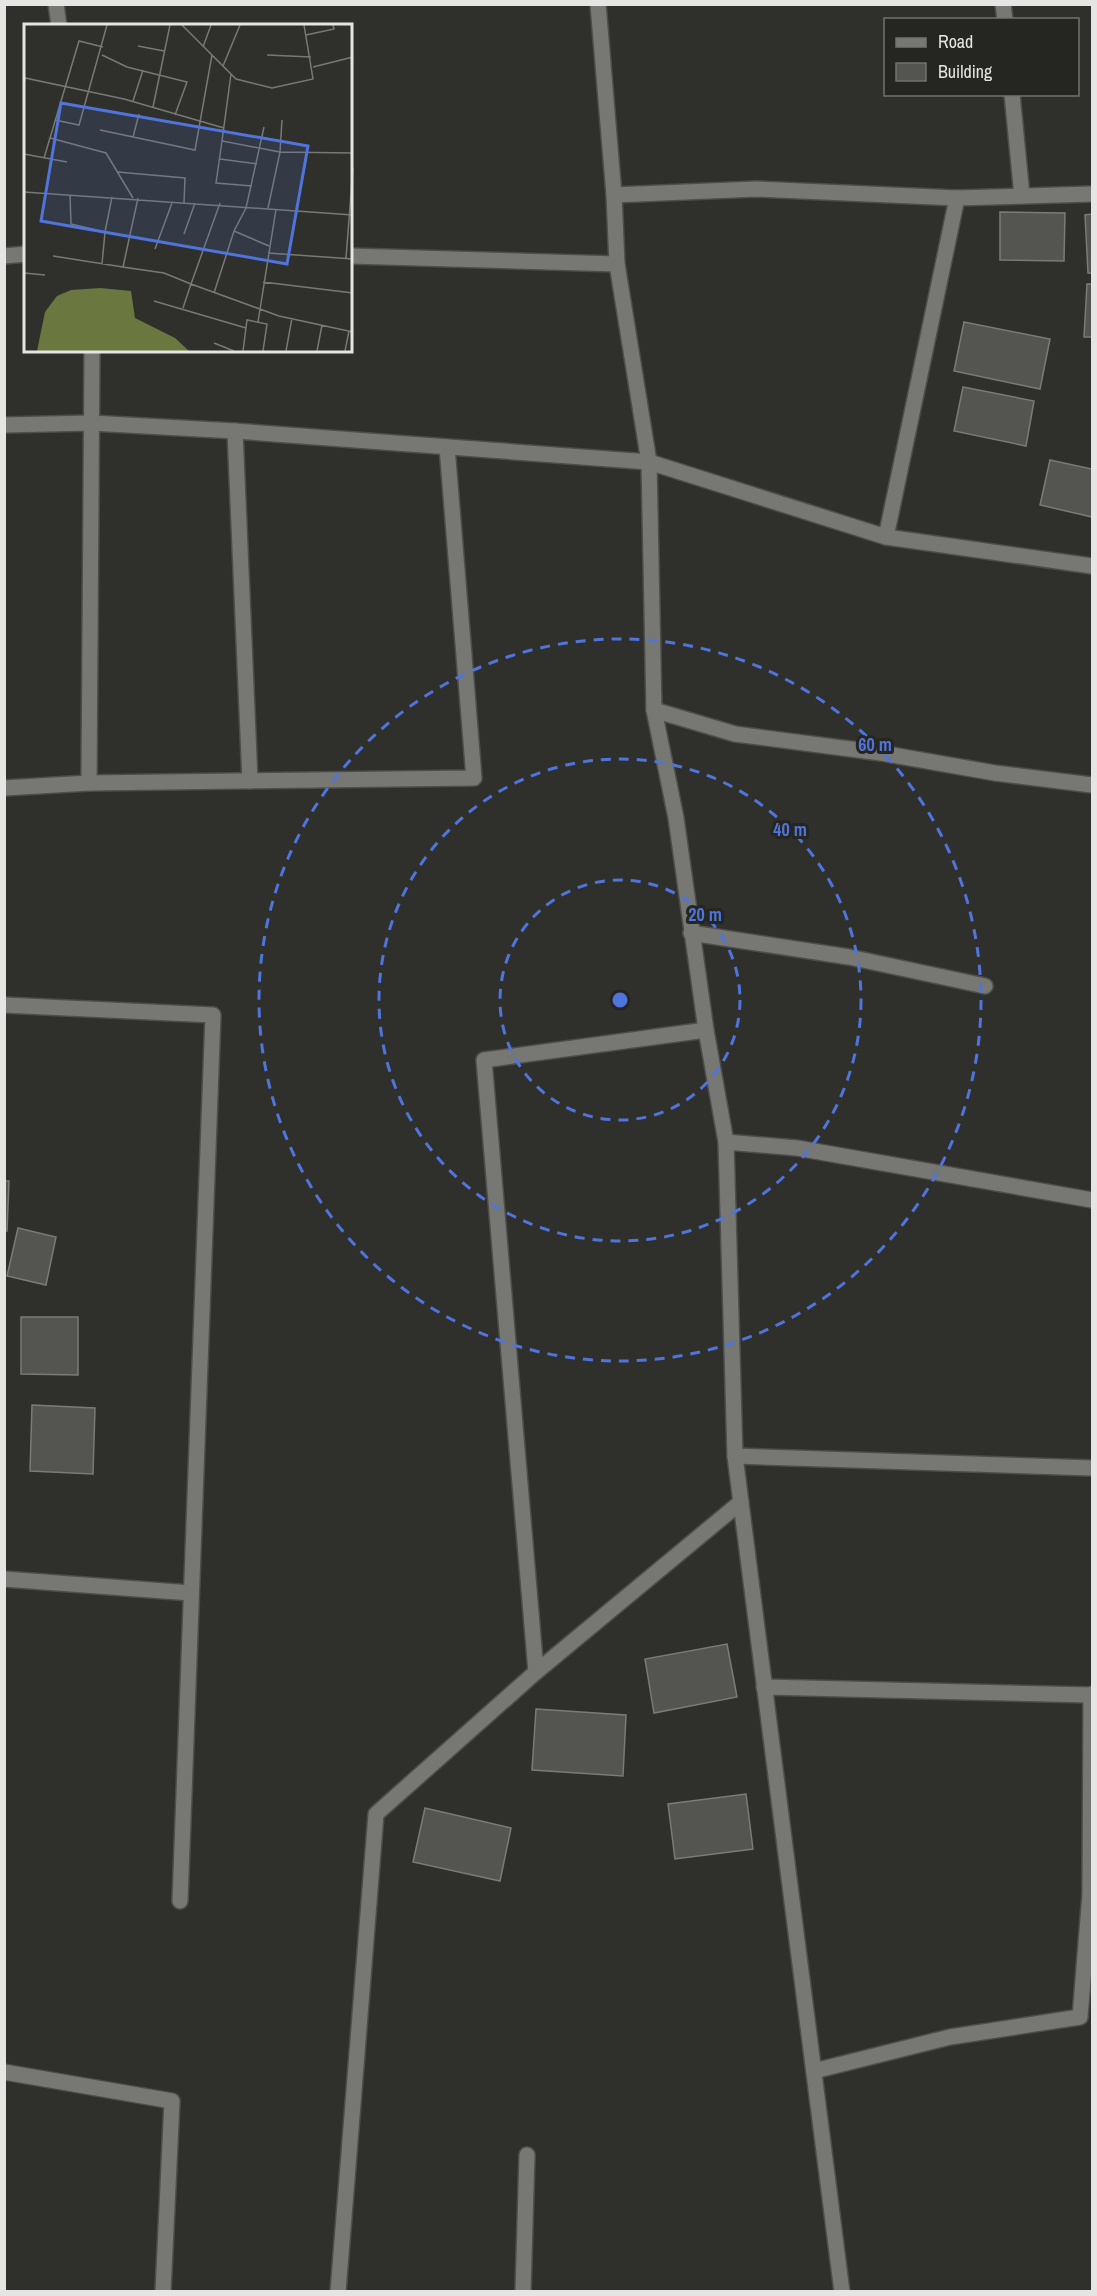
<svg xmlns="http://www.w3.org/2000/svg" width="1097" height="2296" viewBox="0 0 1097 2296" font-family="'Archivo Narrow',sans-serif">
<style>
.building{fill:#545551;stroke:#7a7b77;stroke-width:1.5}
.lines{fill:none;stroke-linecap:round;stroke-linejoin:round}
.minor-casing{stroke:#4d4d4b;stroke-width:18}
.minor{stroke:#777874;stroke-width:15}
.ring{fill:none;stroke:#4f74db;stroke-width:3;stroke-dasharray:10 8}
.inset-road{fill:none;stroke:#787875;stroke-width:1.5}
.view{fill:#4f74db;fill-opacity:0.15;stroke:#4f74db;stroke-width:3}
.inset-edge{fill:none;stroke:#e5e5e3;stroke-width:3}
.centre{fill:#4f74db;stroke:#252622;stroke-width:3}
.ring-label{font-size:18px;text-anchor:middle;font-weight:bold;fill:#4f74db;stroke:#252622;stroke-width:6;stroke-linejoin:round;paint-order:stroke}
</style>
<rect width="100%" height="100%" fill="#2f302c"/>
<g class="building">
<polygon points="1000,212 1065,213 1064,261 1000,260"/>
<polygon points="1092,214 1092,273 1088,273 1085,215"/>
<polygon points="1087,284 1092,284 1092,337 1084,337"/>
<polygon points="964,322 1050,339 1040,389 954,371"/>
<polygon points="963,387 1034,401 1026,446 954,431"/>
<polygon points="1050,460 1092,469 1092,517 1040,505"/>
<polygon points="4,1181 9,1181 7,1231 4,1231"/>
<polygon points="18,1228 56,1237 46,1285 7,1276"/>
<polygon points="21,1317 78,1317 78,1375 21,1374"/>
<polygon points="32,1405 95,1408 93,1474 30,1471"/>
<polygon points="727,1644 737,1697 654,1713 645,1659"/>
<polygon points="536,1709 626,1715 623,1776 532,1770"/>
<polygon points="746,1794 753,1849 675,1859 668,1804"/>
<polygon points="425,1808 511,1828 500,1881 413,1862"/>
</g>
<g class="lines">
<g class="minor-casing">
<g id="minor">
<polyline points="56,4 59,26"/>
<polyline points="598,4 614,195 617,264 649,462 654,710 676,818 706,1030 726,1142 735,1456 842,2292"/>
<polyline points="1003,4 1005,20"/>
<polyline points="1012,94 1022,196"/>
<polyline points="614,195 756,189 957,198 1092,194"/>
<polyline points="4,256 26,254"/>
<polyline points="351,256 617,264"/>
<polyline points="4,425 91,423 235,431 649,462 886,537 1092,566"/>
<polyline points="235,431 250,781"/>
<polyline points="886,537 957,198"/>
<polyline points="654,710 735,734 881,753 995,773 1092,785"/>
<polyline points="89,783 474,778 447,447"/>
<polyline points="4,788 89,783 92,351"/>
<polyline points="691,933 849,957 985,986"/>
<polyline points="4,1005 213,1015 180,1901"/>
<polyline points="726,1142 797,1148 1092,1200"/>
<polyline points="735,1456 1092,1468"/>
<polyline points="4,1579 191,1593"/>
<polyline points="536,1672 484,1060 706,1030"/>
<polyline points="764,1687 1091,1695"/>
<polyline points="814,2071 950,2037 1080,2017 1090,1894 1091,1695 1092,1694"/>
<polyline points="4,2072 172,2101 163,2292"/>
<polyline points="338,2292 376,1814 536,1672 741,1502"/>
<polyline points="523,2292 527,2155"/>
</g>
</g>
<use href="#minor" class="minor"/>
</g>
<g class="ring">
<circle cx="620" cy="1000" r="120"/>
<circle cx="620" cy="1000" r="241"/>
<circle cx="620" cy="1000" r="361"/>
</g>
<g transform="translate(24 24)">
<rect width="328" height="328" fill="#2f302c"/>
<path d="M76,264L107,267L111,294L151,314L165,327H13L21,288L33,272L47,266Z" fill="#6a773f"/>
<path class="inset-road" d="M158,1L212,55L248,64L289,55L280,1M282,11L310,5L309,1M114,22L140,27M79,23L55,17L26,114L82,129L109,174M179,23L187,1M78,31L103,43L163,58L151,91M243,31L287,33M199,42L216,1M289,43L329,33M207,50L198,117L256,128L258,96M0,60L1,54L100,75L200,104M109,77L119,46M129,83L146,1M31,96L55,101L83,1M76,106L171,126L188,31M109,113L115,90M198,117L192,159L228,162M0,130L43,138M20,134L26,114M196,135L233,140M94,148L161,154L160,179M0,168L329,191M46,171L47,200L81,208L78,240M114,174L99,243L140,249L167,260L159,284M196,179L167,260L255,292L329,308M244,184L256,128L329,129M210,207L245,222M81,208L88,173M160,210L171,179M131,225L148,179M244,229L329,235M29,232L99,243M322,234L329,144M0,249L21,251M239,258L329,269M190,269L210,207L222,184L240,103M130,277L222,304M234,298L252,185M190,319L210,327M219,327L223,296L243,300L239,327M262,327L268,294M293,327L298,301M321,327L325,307"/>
<path class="view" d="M37,79L284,122L263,240L17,197Z"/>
<rect width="328" height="328" class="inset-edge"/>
</g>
<circle cx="620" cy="1000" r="9" class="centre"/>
<g class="ring-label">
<text x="875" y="751">60 m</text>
<text x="790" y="836">40 m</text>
<text x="705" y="921">20 m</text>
</g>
<rect width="1097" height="2296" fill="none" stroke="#e5e5e3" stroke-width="12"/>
<rect x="884" y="18" width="195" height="78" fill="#252622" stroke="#72726f" stroke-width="1.5"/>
<rect x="896" y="38" width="30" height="9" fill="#777874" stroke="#72726f" stroke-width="1.5"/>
<text x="938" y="48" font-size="18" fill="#e5e5e3">Road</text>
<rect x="896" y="63" width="30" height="18" fill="#545551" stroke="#72726f" stroke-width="1.5"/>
<text x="938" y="78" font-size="18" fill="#e5e5e3">Building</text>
</svg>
